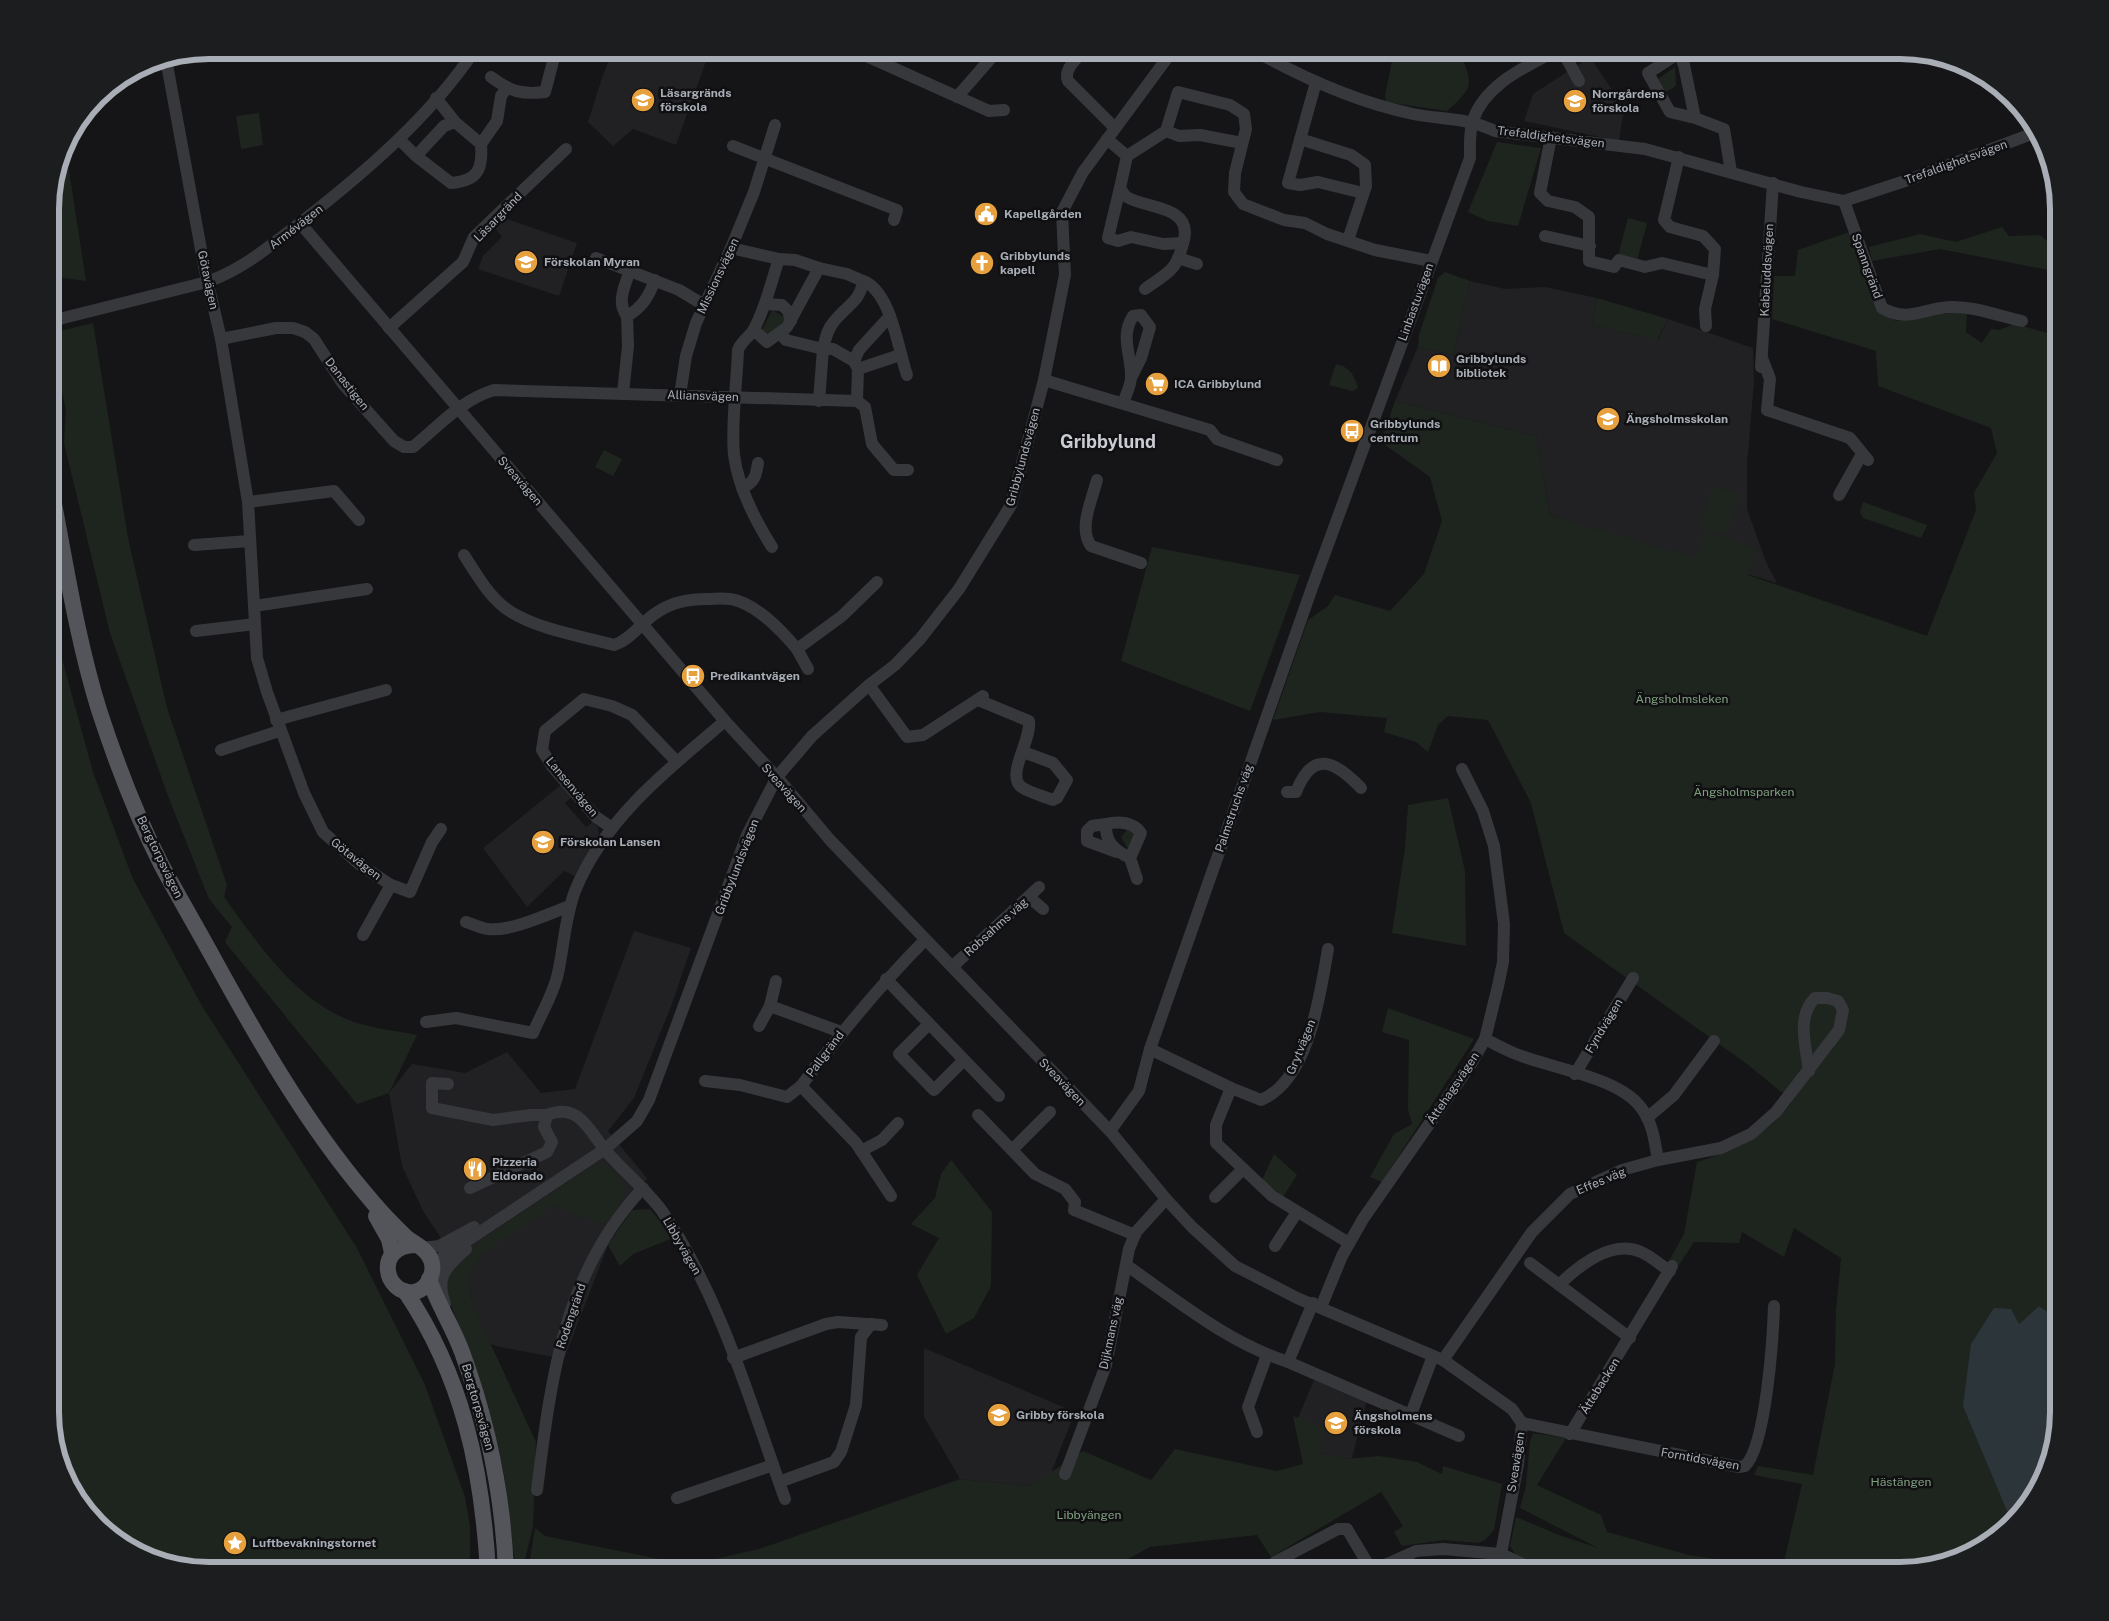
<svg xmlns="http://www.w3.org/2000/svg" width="2109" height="1621" viewBox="0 0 2109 1621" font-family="'Public Sans',sans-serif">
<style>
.built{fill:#212124}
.green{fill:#1e251e}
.water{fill:#2c353a}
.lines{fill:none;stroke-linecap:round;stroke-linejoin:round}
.minor{stroke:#36383c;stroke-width:12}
.major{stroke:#53555a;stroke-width:16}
.labels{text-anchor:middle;stroke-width:5;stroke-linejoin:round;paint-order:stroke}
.poi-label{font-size:12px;font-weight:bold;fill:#a8adb6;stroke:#101012;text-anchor:start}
.street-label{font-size:12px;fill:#a8adb6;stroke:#101012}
.park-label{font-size:12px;fill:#81a080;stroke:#101012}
.district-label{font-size:18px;font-weight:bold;fill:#c9ccd2;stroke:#101012}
.rim{fill:none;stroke:#a8adb6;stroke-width:6}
</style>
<rect width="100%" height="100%" fill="#151517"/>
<g class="built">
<polygon points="618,50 678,50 706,61 676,145 633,129 613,146 588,122 602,78 611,55"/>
<polygon points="1590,57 1624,108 1619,141 1524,121 1533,94"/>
<polygon points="501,217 577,243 559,296 478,269 483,256 502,237 493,225"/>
<polygon points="1470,281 1505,289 1545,287 1597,298 1592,325 1658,340 1668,319 1753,348 1754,382 1747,465 1747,509 1766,562 1777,583 1550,515 1536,436 1395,401 1418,347 1453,355"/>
<polygon points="562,784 573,796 565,803 586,827 593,822 598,827 599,836 575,876 564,871 527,907 483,848"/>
<polygon points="634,931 691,948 672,1004 634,1098 608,1131 647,1178 608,1245 564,1359 500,1347 490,1344 473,1306 469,1281 423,1211 402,1166 389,1093 412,1064 465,1073 507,1052 541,1093 575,1089"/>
<polygon points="924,1348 1075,1412 1051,1473 1030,1486 960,1479 924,1417"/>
<polygon points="1314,1380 1367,1400 1352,1458 1346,1459 1319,1453 1298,1418"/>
</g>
<g class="green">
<path d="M1394,50H1459C1473,85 1475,86 1447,111L1386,102L1385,96Z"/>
<polygon points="1675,67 1676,86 1666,92 1658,79"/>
<polygon points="259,113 263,145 241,149 236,116"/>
<polygon points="1497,142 1541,148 1518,226 1488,221 1468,212"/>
<polygon points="65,144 86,281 50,276 50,199"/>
<polygon points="1628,218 1647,223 1637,261 1618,256"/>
<polygon points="2002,227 2009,236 2040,235 2059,251 2059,272 1940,249 1872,261 1869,247 1920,234 1956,242"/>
<path d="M1849,232L1886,315L1896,321L1936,314L1967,312L1966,332L1982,343L1991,329L1999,330L2014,324L2059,336V1305L2046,1311L2039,1306L2019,1324L2007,1510L2021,1513L1970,1555L1900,1571H1550L1516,1555L1510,1546L1516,1517L1559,1535L1598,1548L1520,1508L1526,1486L1530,1441L1533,1433L1566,1438L1537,1485L1601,1515L1607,1532L1689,1555L1770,1567L1771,1561L1784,1562L1802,1484L1754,1475L1758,1466L1813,1475L1835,1364L1836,1310L1841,1258L1794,1228L1784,1257L1742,1232L1739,1243L1694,1242L1679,1265L1669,1261L1684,1234L1697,1162C1735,1150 1773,1133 1795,1097L1780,1091L1747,1064L1564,933L1531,803L1488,720L1448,716L1438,725L1428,752L1416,742L1384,732L1387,718L1320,712L1273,720L1308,620L1328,606L1335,595L1390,611L1424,574L1442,521L1430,477L1381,442L1395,401L1536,436L1550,515L1696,558L1705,532L1756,548L1748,575L1927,636L1976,510L1974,493L1997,453L1991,428L1878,386L1876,351L1772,319L1774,276H1795L1798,250Z"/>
<polygon points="1445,272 1470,281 1453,355 1418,347 1419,335 1438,278"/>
<polygon points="1597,298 1668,319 1657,340 1592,325"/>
<polygon points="2059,300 2059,325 2051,323"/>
<polygon points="772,310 786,318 768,338 760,334"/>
<path d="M93,323L128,538L167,708L227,885L224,897C260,946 297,1003 357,1023C376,1029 398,1031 417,1035L389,1093L357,1104L225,942L232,927L209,899L168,796L110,633L64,443L66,409L53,354L60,331Z"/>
<path d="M1336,364C1350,367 1354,375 1358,388L1352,391L1329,385Z"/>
<polygon points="604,450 622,459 613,476 595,467"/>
<polygon points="1713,486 1739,495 1726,535 1700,527"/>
<polygon points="1863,502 1927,525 1921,538 1863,518 1860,512"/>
<polygon points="1152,547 1300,575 1250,711 1121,661"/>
<polygon points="50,615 93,772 132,877 202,1006 357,1248 425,1385 465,1497 470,1526 470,1571 209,1571 158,1562 112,1538 67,1483 50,1422"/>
<polygon points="1448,798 1465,871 1466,946 1392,933 1405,848 1408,805"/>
<polygon points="1127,830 1138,835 1129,851 1121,837"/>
<polygon points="1388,1008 1474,1039 1382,1182 1370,1177 1394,1134 1412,1124 1408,1109 1409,1040 1382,1032"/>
<polygon points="1274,1154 1297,1175 1283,1197 1262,1180"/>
<polygon points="951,1160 992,1212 991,1286 974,1318 946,1334 917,1275 939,1238 911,1224 935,1198 941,1174"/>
<path d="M607,1165L625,1185C624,1199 616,1219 602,1224L554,1205L483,1253L472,1267L469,1281L473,1306L536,1442L533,1527L522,1571H516L504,1474L489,1412L446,1291L448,1273L485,1237L593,1166Z"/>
<polygon points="650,1209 673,1238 633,1254 620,1266 608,1245 632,1210"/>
<polygon points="1293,1416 1325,1428 1319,1453 1346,1459 1379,1456 1417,1462 1442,1474 1443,1466 1502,1484 1494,1530 1485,1540 1478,1543 1444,1540 1402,1546 1394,1532 1403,1526 1381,1492 1271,1557 1257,1535 1150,1547 1106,1571 528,1571 535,1528 545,1536 689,1565 759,1549 960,1479 1030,1486 1083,1451 1151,1480 1175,1449 1277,1471 1303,1464"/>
</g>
<polygon class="water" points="2059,1305 2059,1412 2050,1463 2026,1509 2021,1513 2007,1511 1963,1406 1971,1344 1994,1308 2011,1309 2019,1324 2039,1306 2046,1311"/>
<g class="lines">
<g class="minor">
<polyline points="574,50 586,53"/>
<polyline points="859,50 862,54 989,111 1004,110"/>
<path d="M1084,50C1077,59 1063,69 1068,81L1115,128"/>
<path d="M1253,50C1303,78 1356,102 1413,114C1442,120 1466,117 1495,131L1645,149L1801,192L1844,201L1911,179L2037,132"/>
<polyline points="1562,50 1579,81"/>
<polyline points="166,59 205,271 221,339 248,502 257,658 267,692 304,793 323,832 359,864 391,885 410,892 432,842 441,829"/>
<path d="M491,77C510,91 521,95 545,92L556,50"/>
<polyline points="1316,82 1288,183 1300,185 1318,182 1363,193"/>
<polyline points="957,97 998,50"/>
<polyline points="436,98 455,122"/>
<polyline points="1695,118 1670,112 1648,73 1679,53 1684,65 1695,118 1724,129 1731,172"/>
<polyline points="1166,131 1179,136 1200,135 1242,143"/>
<polyline points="1551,137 1540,193 1548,201 1575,207 1589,217 1589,261 1614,267 1619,260 1645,267 1662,263 1713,275 1705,309 1706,326"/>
<path d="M399,139L416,156L444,126L455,122L481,144C483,169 478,181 451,183L416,156"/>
<polyline points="1107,139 1127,156 1166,131 1178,92 1230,105 1244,114 1246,129 1235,173 1234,192 1243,204 1284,220 1305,223 1327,234 1375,250 1431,261"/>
<polyline points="1300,139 1351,155 1365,165 1366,186 1348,240"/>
<polyline points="481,144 497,121 501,96 506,89"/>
<polyline points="733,146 897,210 894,220"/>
<path d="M1127,156L1120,188C1122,191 1124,195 1127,197C1146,209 1192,205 1184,240C1176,272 1170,271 1145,289"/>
<polyline points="1679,157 1664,220 1670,227 1703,236 1715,249 1713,275"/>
<polyline points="1120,188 1108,238 1118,241 1131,237 1163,244 1183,243"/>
<path d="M1844,201L1882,308C1908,323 1924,308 1950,307C1974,306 1999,316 2022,321"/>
<polyline points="300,223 725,721 783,784 830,840 1110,1131 1166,1199 1192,1227 1235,1266 1297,1298 1443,1360 1512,1409 1522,1423 1518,1464 1501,1554"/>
<polyline points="1545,236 1590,246"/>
<path d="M731,248L779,259C771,282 766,307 754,329C750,337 742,340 738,350C737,381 731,424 734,455C738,487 755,520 772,547"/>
<polyline points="596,258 679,290 704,305"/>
<polyline points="1178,258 1197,264"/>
<path d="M819,268L847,274L863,281C860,303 845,306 833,323C827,330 825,340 823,349H833L854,361L859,350L890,316"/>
<path d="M863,281C891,291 898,349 907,375"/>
<polyline points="765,304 782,305 788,311 791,321"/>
<path d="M627,316C616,302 625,286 630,270"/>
<path d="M50,323L63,318L207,282C243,269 270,246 300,223C364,173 429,118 475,50"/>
<polyline points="389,328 463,262 474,237 566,149"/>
<polyline points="754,330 767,342 787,327 819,268 795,260 779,259"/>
<polyline points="780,333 786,340 823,349 819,401"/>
<path d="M221,339L276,328H293L305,332L314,339L343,384L394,441L404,447H413C440,425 461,400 494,390L857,401L865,407L872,444L894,470H908"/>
<polyline points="1762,358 1770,379 1767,410 1850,438 1868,460"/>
<polyline points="854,361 858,369 857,401"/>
<polyline points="1761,367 1773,183"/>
<polyline points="858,369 900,355"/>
<polyline points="1044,380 1210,430 1217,439 1277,460"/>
<path d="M623,393L628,346L627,316C642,308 649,296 655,280"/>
<polyline points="680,395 686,356 696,323 731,248 754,192 775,125"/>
<path d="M1123,403C1126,395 1132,383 1131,375C1131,354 1120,336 1133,316L1141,315L1150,327L1141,358L1132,376"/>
<path d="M1097,480C1092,500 1078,528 1091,546L1141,563"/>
<path d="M742,488C755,482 756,476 758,463"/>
<polyline points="1839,495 1862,454"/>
<polyline points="248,502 334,491 359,520"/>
<polyline points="194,545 250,541"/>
<path d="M464,555C477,575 490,599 511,612C541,630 580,636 614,645C632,639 642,621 659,611C673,602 690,599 707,599C714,599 723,598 730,599C756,603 781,630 797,649L842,616L877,582"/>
<polyline points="254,606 367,589"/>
<polyline points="196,631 255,624"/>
<polyline points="797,649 808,669"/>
<polyline points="869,685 907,737 923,735 983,696"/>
<path d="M978,700L1029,721C1032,740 1004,777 1023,788C1031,793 1043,796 1053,800L1057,798L1067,780L1053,763L1023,752"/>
<polyline points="276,720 386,690"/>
<polyline points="221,750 279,731"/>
<path d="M1287,792H1296C1313,749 1335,761 1361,788"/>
<polyline points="1106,824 1092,826 1087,831 1087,841 1117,852"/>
<polyline points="612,828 596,817 552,766 542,750 545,731 584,699 612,706 632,715 677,762"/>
<path d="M1130,858C1114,850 1105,842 1106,824C1119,821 1133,822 1141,833L1130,858L1137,879"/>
<polyline points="1029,897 1043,909"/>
<path d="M466,922C473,924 480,928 488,929C511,932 548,914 570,906"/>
<polyline points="363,935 391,885"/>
<polyline points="953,966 1039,887"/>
<polyline points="886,979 999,1096"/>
<polyline points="770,1006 841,1032"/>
<path d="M426,1022L456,1018L533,1033C541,1014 554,993 558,973C564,946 565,917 575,891C603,820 668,769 725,721"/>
<polyline points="929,1024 899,1054 934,1090 964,1060"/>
<polyline points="759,1026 770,1006 776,981"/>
<path d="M1485,1039C1495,1044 1506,1050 1516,1054C1552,1069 1624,1077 1644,1112C1653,1126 1655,1143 1658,1160"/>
<path d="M1150,1049L1231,1088L1261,1100C1309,1080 1320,995 1328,949"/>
<polyline points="1575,1074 1633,978"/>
<polyline points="705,1081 740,1085 787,1097 801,1086"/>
<polyline points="448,1084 432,1083 432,1108 493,1120 531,1115 547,1115"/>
<polyline points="1231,1088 1216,1125 1216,1143 1272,1196 1349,1243"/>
<polyline points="978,1115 1035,1174 1065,1189 1075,1202 1074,1210 1135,1235"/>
<polyline points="1647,1118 1674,1095 1714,1041"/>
<path d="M1110,1131L1139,1091L1150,1049L1313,585L1470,158C1470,145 1469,132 1473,120C1486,83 1526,67 1557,50"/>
<polyline points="1012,1150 1050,1112"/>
<polyline points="861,1151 882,1140 898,1123"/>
<path d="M470,1188L547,1152L552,1142L544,1127L547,1115C578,1102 589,1130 605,1150C623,1171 645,1188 662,1211C721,1297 750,1402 785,1499"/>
<path d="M891,1196L856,1143L801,1086C840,1034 879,986 925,940"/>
<polyline points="1215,1197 1243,1169"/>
<polyline points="1275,1246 1297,1212"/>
<polyline points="422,1248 439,1246 474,1227"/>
<polyline points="1530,1263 1630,1338"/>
<path d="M1126,1265C1178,1301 1227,1342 1288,1362L1459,1436"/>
<polyline points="432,1272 441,1258 605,1149 637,1121 649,1100 747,835 777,777 812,736 869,685 895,665 920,639 959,589 1011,505 1044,380 1065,275 1062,212 1083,172 1173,50"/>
<path d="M1559,1285C1578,1266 1612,1239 1641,1252C1651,1256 1660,1265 1670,1271"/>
<path d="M445,1304C435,1276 446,1267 466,1249"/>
<polyline points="1321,1307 1342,1256 1363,1219 1471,1064 1485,1039 1498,986 1503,962 1504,924 1494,846 1483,811 1462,769"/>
<polyline points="733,1358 826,1324 838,1322 882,1325"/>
<path d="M1443,1360L1532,1232L1570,1194L1622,1170L1658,1160L1721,1148L1751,1134L1776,1112L1839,1030L1843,1010L1838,1001L1827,998H1815C1796,1017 1806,1046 1809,1071"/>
<polyline points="1288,1362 1313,1303"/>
<polyline points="1411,1414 1433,1356"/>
<path d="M1522,1423L1739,1467L1745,1466C1766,1446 1773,1338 1774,1306"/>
<polyline points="1257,1432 1248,1407 1267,1355"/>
<polyline points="1570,1434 1672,1266"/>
<polyline points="1065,1474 1106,1365 1129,1249 1136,1232 1166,1199"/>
<polyline points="779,1482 834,1462 841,1452 856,1405 861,1337 871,1324"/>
<path d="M537,1490C551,1379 563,1273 643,1188"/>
<polyline points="677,1498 773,1465"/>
<polyline points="1271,1571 1275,1562 1338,1529 1347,1529 1372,1571"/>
<polyline points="1372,1571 1416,1551 1443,1549 1501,1554 1538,1571"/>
</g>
<g class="major">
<path d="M50,483C65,559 76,636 99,710C116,762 136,815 161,864C178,896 197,928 215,961C259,1041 306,1123 365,1193C378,1209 391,1223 406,1237C414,1244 424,1247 429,1256C437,1268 430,1289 414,1292C384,1295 374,1246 415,1245"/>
<polyline points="376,1216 389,1239 392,1253"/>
<path d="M429,1279C438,1305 453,1327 462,1352C488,1423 503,1496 506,1571"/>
<path d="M405,1291C463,1377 482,1469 488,1571"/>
</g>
</g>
<defs>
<g id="school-disc" transform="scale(1.25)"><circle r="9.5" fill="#e6a03e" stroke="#101012"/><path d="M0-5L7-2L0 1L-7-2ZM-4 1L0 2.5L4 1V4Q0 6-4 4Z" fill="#fff"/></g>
<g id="civic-disc" transform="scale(1.25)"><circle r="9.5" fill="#e6a03e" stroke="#101012"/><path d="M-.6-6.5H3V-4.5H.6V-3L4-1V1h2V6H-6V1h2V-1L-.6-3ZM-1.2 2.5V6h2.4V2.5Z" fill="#fff"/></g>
<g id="church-disc" transform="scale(1.25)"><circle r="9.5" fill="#e6a03e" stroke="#101012"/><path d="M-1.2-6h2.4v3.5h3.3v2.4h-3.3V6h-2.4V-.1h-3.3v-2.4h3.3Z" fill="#fff"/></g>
<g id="library-disc" transform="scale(1.25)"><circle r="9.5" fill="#e6a03e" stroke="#101012"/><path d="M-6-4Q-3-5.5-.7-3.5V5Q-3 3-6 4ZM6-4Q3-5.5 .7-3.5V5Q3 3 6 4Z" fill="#fff"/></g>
<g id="supermarket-disc" transform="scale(1.25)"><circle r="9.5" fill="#e6a03e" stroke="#101012"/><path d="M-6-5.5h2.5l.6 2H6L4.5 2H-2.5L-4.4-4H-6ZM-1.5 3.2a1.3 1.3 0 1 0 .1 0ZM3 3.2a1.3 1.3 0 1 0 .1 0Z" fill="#fff"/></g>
<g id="bus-disc" transform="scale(1.25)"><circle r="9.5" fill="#e6a03e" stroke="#101012"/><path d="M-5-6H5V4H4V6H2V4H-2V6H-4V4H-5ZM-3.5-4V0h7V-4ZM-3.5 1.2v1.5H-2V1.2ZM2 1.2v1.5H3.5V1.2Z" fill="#fff"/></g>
<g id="restaurant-disc" transform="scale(1.25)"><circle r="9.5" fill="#e6a03e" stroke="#101012"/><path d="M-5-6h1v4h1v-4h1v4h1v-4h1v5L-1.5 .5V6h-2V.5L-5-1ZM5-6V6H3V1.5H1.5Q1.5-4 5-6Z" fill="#fff"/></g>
<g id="sight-disc" transform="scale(1.25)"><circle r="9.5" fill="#e6a03e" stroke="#101012"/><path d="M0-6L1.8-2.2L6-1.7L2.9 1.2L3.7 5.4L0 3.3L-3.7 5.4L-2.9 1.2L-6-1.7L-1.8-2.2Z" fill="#fff"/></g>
</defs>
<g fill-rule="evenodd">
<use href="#school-disc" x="643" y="100"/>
<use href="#school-disc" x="1575" y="101"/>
<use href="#civic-disc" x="986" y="214"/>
<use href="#school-disc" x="526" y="262"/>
<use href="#church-disc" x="982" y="263"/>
<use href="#library-disc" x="1439" y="366"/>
<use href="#supermarket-disc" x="1157" y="384"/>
<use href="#school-disc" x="1608" y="419"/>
<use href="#bus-disc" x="1352" y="431"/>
<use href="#bus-disc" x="693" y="676"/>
<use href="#school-disc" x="543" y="842"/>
<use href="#restaurant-disc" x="475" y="1169"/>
<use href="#school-disc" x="999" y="1415"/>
<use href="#school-disc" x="1336" y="1423"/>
<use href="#sight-disc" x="235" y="1543"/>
</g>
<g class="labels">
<g class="poi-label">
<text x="660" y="97">Läsargränds<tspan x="660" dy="14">förskola</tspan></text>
<text x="1592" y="98">Norrgårdens<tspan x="1592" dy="14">förskola</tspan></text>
<text x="1004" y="218">Kapellgården</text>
<text x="1000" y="260">Gribbylunds<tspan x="1000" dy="14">kapell</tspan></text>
<text x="544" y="266">Förskolan Myran</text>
<text x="1456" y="363">Gribbylunds<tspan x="1456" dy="14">bibliotek</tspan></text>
<text x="1174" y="388">ICA Gribbylund</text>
<text x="1626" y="423">Ängsholmsskolan</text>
<text x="1370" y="428">Gribbylunds<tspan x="1370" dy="14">centrum</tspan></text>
<text x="710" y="680">Predikantvägen</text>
<text x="560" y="846">Förskolan Lansen</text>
<text x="492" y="1166">Pizzeria<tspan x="492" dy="14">Eldorado</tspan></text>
<text x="1016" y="1419">Gribby förskola</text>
<text x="1354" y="1420">Ängsholmens<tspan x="1354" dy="14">förskola</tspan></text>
<text x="252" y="1547">Luftbevakningstornet</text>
</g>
<g class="street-label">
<text transform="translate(1551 137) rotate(7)" y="4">Trefaldighetsvägen</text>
<text transform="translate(1956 162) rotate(-20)" y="4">Trefaldighetsvägen</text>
<text transform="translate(498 217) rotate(-46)" y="4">Läsargränd</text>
<text transform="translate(296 227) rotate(-38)" y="4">Armévägen</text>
<text transform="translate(1867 266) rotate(70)" y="4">Spanngränd</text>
<text transform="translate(1767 270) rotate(-87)" y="4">Kabeluddsvägen</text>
<text transform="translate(718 276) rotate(-65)" y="4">Missionsvägen</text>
<text transform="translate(208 280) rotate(78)" y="4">Götavägen</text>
<text transform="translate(1416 302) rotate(-70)" y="4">Linbastuvägen</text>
<text transform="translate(347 384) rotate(52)" y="4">Danastigen</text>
<text transform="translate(703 396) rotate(2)" y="4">Alliansvägen</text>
<text transform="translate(1023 457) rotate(-75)" y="4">Gribbylundsvägen</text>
<text transform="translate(520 481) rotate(49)" y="4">Sveavägen</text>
<text transform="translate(572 787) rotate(50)" y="4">Lansenvägen</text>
<text transform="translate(784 788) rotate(48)" y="4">Sveavägen</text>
<text transform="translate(1234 808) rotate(-71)" y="4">Palmstruchs väg</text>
<text transform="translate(160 857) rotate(64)" y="4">Bergtorpsvägen</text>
<text transform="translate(356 859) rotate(38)" y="4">Götavägen</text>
<text transform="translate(737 867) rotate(-69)" y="4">Gribbylundsvägen</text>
<text transform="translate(996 927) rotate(-42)" y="4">Robsahms väg</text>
<text transform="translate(1604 1026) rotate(-59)" y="4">Fyndvägen</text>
<text transform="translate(1301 1047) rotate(-68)" y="4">Grytvägen</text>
<text transform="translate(825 1054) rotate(-53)" y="4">Pallgränd</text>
<text transform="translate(1062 1082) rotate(46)" y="4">Sveavägen</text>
<text transform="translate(1453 1088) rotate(-56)" y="4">Ättehagsvägen</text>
<text transform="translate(1601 1181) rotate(-23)" y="4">Effes väg</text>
<text transform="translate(682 1246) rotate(60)" y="4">Libbyvägen</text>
<text transform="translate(571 1316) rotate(-71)" y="4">Rodengränd</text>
<text transform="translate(1111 1333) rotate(-78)" y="4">Dijkmans väg</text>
<text transform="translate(1600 1386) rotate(-58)" y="4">Ättebacken</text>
<text transform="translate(478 1407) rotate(74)" y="4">Bergtorpsvägen</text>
<text transform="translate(1700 1459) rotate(10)" y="4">Forntidsvägen</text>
<text transform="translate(1516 1462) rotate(-81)" y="4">Sveavägen</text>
</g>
<g class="park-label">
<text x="1682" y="703">Ängsholmsleken</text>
<text x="1744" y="796">Ängsholmsparken</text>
<text x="1901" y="1486">Hästängen</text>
<text x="1089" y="1519">Libbyängen</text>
</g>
<g class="district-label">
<text x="1108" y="448">Gribbylund</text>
</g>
</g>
<path d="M0 0H2109V1621H0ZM209 59H1900A150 150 0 0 1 2050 209V1412A150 150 0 0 1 1900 1562H209A150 150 0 0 1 59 1412V209A150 150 0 0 1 209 59Z" fill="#1c1d1f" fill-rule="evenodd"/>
<path class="rim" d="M209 59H1900A150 150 0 0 1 2050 209V1412A150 150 0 0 1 1900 1562H209A150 150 0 0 1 59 1412V209A150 150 0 0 1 209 59Z"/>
</svg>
